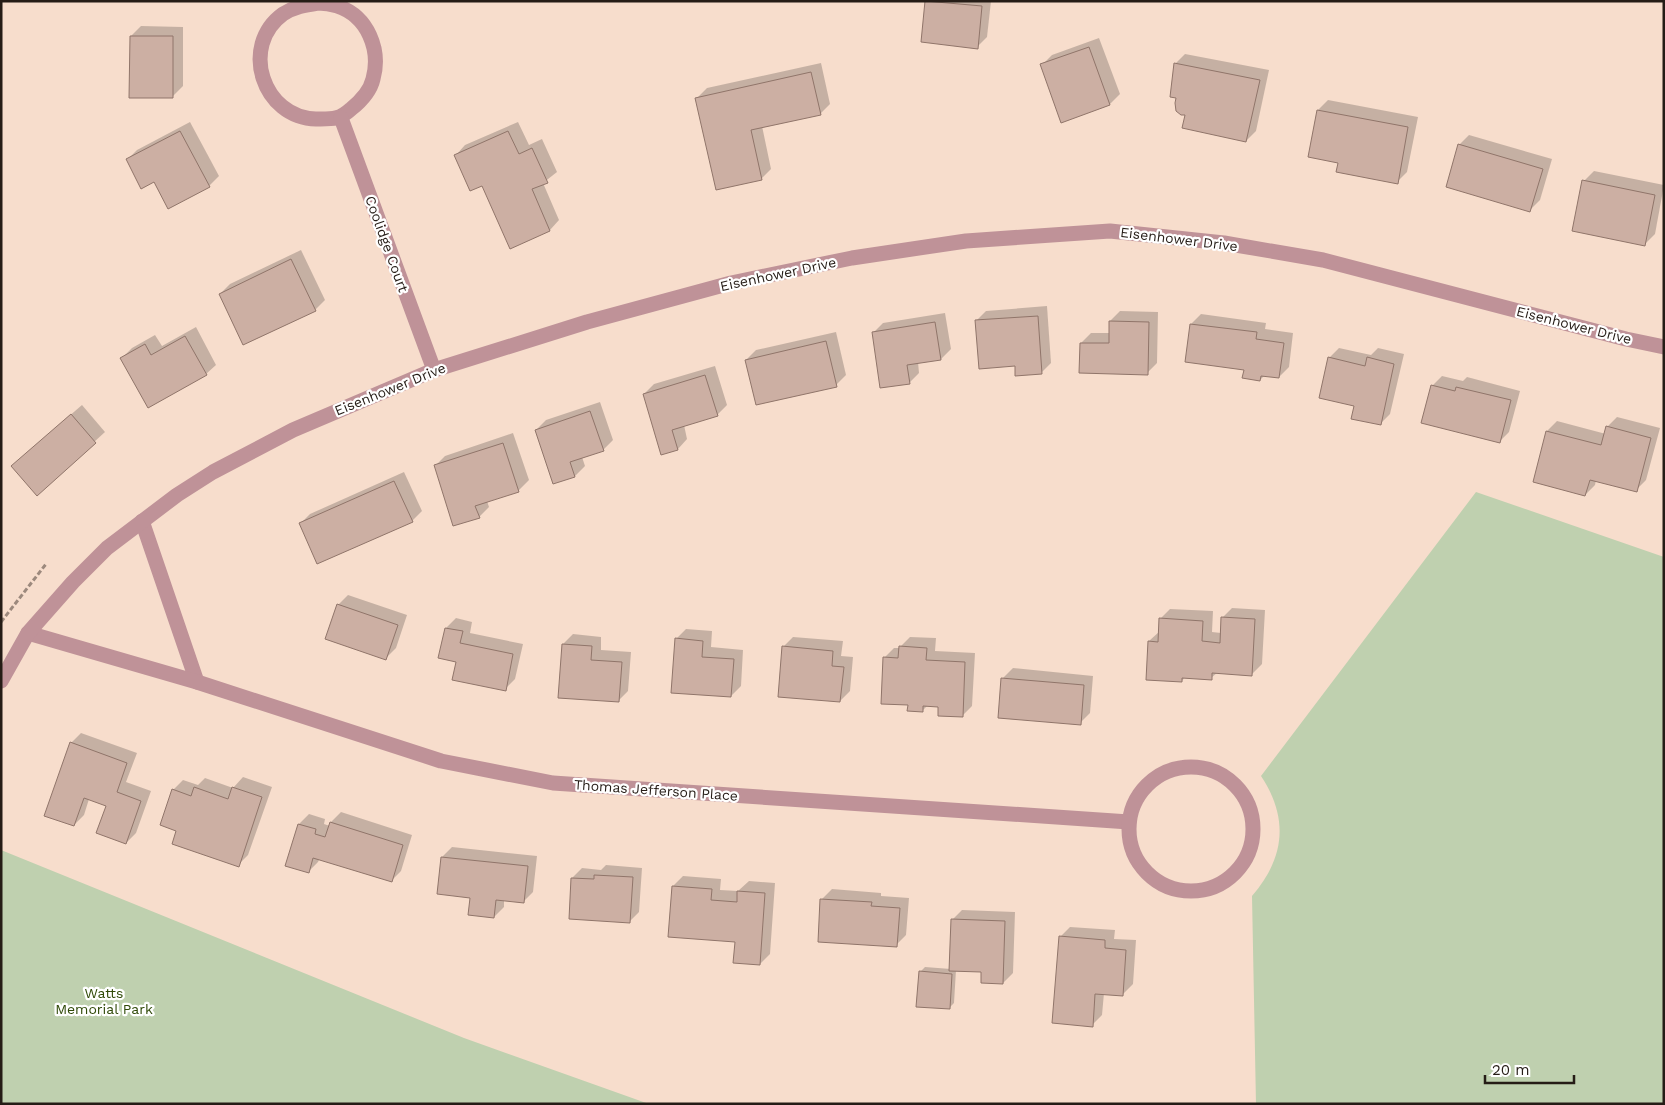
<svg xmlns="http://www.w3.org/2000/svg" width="1665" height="1105" viewBox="0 0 1665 1105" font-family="'Work Sans',sans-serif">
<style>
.green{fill:#bfd0af}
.shadow{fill:#0003}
.building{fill:#ccafa3;stroke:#90756a}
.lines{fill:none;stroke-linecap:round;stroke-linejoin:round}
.path{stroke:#9c897d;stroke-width:3;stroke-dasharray:5 2.5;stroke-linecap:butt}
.street{stroke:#bf9298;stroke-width:15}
.labels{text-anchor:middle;stroke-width:4.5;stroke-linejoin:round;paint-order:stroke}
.street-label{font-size:14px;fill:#251c16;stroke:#fff}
.park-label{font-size:14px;fill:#2e4806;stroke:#fff}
</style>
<rect width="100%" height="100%" fill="#f7ddcc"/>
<g class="green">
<path d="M1476,492L1664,557V1104H1256L1252,896C1285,858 1289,818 1261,776Z"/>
<polygon points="1,850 464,1038 649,1104 1,1104"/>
</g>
<g class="shadow">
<polygon points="926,1 991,1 987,37 977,47"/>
<polygon points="141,26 183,27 183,86 173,96 131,36"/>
<polygon points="1099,38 1120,94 1110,104 1062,121 1042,65 1052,55"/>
<polygon points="1185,54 1269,70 1256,131 1246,141 1187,114 1178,97 1175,64"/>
<polygon points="821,63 830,104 820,114 762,126 771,169 761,179 697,98 707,88"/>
<polygon points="1328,100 1418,117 1407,172 1397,182 1318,110"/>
<polygon points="190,122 219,176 209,186 154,181 127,160 137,150"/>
<polygon points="518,122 529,145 542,139 557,172 543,183 559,220 550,230 511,247 483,184 456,155 465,145"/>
<polygon points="1469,135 1552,159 1540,200 1530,210 1459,145"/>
<polygon points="1594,171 1664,185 1655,234 1645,244 1584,181"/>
<polygon points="301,250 325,300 315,310 220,294 230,284"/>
<polygon points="1047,306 1051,363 1041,373 1016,365 976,321 986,311"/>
<polygon points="1120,311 1158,312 1157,363 1147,373 1081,343 1091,333 1110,333 1110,321"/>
<polygon points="945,313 951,349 941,359 918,362 919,373 909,383 873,333 883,323"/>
<polygon points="1201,314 1266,323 1265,329 1293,333 1289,367 1279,377 1265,375 1260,380 1245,368 1186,361 1191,324"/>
<polygon points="196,327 216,365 206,374 122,358 132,348 155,335 162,346"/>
<polygon points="836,332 846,375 836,385 746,360 756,350"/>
<polygon points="1339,348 1371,355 1378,348 1404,354 1390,414 1380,424 1356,405 1329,358"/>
<polygon points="715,366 727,405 717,415 684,425 687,439 678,449 644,394 654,384"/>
<polygon points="1442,376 1463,381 1467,377 1520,391 1509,432 1499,442 1432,386"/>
<polygon points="600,402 613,440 603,450 582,457 585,466 575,476 536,430 546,420"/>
<polygon points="82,405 105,432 37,494 23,456"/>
<polygon points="1617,417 1660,428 1646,480 1636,490 1596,480 1595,485 1585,495 1534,481 1547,431 1557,421 1606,434 1607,427"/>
<polygon points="513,433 529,480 519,490 487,501 489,507 479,517 435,466 445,456"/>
<polygon points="404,472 422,511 412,521 300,524 310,514"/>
<polygon points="348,595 407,615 396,648 386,658 338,605"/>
<polygon points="1232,608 1265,610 1262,664 1252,674 1218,672 1211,678 1185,677 1182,681 1149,641 1160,631 1160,619 1170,609 1213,611 1212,632 1221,633 1222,618"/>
<polygon points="456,618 472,622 470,633 523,644 515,679 505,689 457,661 446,628"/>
<polygon points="686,629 712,631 711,647 743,650 741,686 731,696 676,639"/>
<polygon points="573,634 601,637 601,650 631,652 628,691 618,701 563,644"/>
<polygon points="793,637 843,641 841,656 853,657 850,691 840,701 783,647"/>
<polygon points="910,637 936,638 935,651 975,653 972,706 962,716 939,705 928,705 923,710 909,704 884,658 894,648 899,648"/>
<polygon points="1013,668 1093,676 1090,713 1080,723 1003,678"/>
<polygon points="81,733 137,753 126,782 151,791 136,833 126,843 107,806 89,799 84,815 74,825 71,743"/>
<polygon points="243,777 272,787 248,855 238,865 178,830 173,790 183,780 198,785 205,778 233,788"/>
<polygon points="341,812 412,835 401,871 391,881 320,858 318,862 308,872 287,865 299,824 309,814 325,819 324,824 330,826 331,822"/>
<polygon points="452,847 537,856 533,892 523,902 504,900 504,907 494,917 471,897 442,857"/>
<polygon points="606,865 642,868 639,912 629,922 572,878 582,868 601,870"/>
<polygon points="683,876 721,879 720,890 738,891 749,881 775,883 770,954 760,964 736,941 673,886"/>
<polygon points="832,889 881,893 881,896 909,898 906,935 896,945 822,899"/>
<polygon points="962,910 1015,912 1013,973 1003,983 982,971 956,970 954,1003 949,1008 920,972 925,967 951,969 952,920"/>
<polygon points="1070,927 1115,930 1114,939 1136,940 1133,984 1123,994 1104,993 1102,1015 1092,1025 1060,937"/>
</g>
<g class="building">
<polygon points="925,1 982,6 978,49 921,42"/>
<polygon points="130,36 173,36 173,98 129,98"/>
<polygon points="1089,47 1110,105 1061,123 1040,64"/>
<polygon points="1174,63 1260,80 1246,142 1182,128 1185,115 1181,115 1176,111 1175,103 1176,98 1170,97"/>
<polygon points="811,72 821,115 751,130 762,180 716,190 695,98"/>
<polygon points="1317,110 1408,127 1398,184 1336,172 1338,163 1308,157"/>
<polygon points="180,131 210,187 168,209 154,182 141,189 126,159"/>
<polygon points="508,131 519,154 532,148 548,183 532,189 550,231 510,249 482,186 470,191 454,155"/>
<polygon points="1458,144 1543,169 1530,212 1446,187"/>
<polygon points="1582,180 1655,195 1645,246 1572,231"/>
<polygon points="291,259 316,311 243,345 219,294"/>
<polygon points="1038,316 1042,374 1015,376 1015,366 979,369 975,320"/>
<polygon points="1109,321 1149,322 1148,375 1079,373 1080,343 1109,343"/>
<polygon points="935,322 941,360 907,365 910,384 880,388 872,332"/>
<polygon points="1190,324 1257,332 1256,339 1284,343 1279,378 1261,376 1260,381 1242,378 1244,370 1185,362"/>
<polygon points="185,336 207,375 148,408 120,358 145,344 151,355"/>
<polygon points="826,341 837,387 756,405 745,360"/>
<polygon points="1328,357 1365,366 1367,357 1394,364 1381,425 1351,419 1354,406 1319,398"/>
<polygon points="705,375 718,416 672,430 678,450 661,455 643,394"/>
<polygon points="1431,385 1455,391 1456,387 1511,400 1500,443 1421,423"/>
<polygon points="590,411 604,451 570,462 575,477 553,484 535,430"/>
<polygon points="71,414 96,443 37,496 11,466"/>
<polygon points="1606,426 1651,438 1637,492 1590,480 1585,496 1533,482 1546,431 1601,445"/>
<polygon points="503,443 519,492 475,506 480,518 453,526 434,465"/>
<polygon points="394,481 413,522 317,564 299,523"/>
<polygon points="337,604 398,625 386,660 325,639"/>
<polygon points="1221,617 1255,619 1252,676 1212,673 1212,680 1182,678 1182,682 1146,680 1148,641 1158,642 1159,618 1203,621 1202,641 1220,643"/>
<polygon points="445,628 463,631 460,643 513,654 506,691 452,680 456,662 438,658"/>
<polygon points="675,638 703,641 702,657 734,659 731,697 671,693"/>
<polygon points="562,644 592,646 591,660 622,662 619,702 558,698"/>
<polygon points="782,646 833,651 832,666 844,667 840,702 778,697"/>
<polygon points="899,646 927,648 926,660 965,662 963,717 938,716 938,707 923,706 923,712 907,711 908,705 881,704 883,657 898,658"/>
<polygon points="1001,678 1084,685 1081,725 998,718"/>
<polygon points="70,742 127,763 117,792 141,801 126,844 96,833 106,806 84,798 74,826 44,816"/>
<polygon points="194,787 228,799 232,787 262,797 239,867 172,844 176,831 160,825 172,789 191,796"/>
<polygon points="330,822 403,845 392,882 313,858 309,873 285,866 298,824 316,829 315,834 325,837"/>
<polygon points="441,857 528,866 524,903 496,900 494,918 468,915 470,898 437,894"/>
<polygon points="594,875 633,877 630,923 569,919 571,878 594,879"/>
<polygon points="672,886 712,889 711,900 737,902 737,891 765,893 760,965 733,963 735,942 668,937"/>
<polygon points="820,899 872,902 871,906 900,908 897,947 818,942"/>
<polygon points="951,919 1005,921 1003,984 981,983 981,972 949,971"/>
<polygon points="1059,936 1105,940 1105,948 1126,950 1123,996 1095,994 1093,1027 1052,1023"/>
<polygon points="919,971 952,974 950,1009 916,1007"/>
</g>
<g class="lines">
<polyline class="path" points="1,622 46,564"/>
<g class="street">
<path d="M318,3C324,3 331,4 337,6C368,16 381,50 373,79C370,92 361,101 351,109C339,120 332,119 316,119C263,118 239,46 283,14C294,7 305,5 318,3Z"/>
<polyline points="341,118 434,370"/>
<polyline points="142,521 197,682"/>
<polyline points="28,633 197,682 441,761 553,783 1129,822"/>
<polyline points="1,681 28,633 73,582 107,548 177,495 213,472 293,430 434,370 587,322 731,283 852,258 966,241 1110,231 1224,243 1323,260 1626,339 1664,347"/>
<circle cx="1191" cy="829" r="62"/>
</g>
</g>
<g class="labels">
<g class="street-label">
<text transform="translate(1179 239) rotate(7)" y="5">Eisenhower Drive</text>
<text transform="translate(387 244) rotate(70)" y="5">Coolidge Court</text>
<text transform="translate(778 274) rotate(-12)" y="5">Eisenhower Drive</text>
<text transform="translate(1574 325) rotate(14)" y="5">Eisenhower Drive</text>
<text transform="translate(390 389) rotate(-22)" y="5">Eisenhower Drive</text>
<text transform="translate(656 790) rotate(4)" y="5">Thomas Jefferson Place</text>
</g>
<g class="park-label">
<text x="104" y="998">Watts<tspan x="104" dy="16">Memorial Park</tspan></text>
</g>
</g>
<rect width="1665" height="1105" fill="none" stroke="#251c16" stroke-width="5"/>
<path d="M1485 1075v8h89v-8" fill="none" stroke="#251c16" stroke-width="2.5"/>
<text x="1492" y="1075" font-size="15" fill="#251c16" stroke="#ffffff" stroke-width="4" paint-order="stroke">20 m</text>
</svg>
